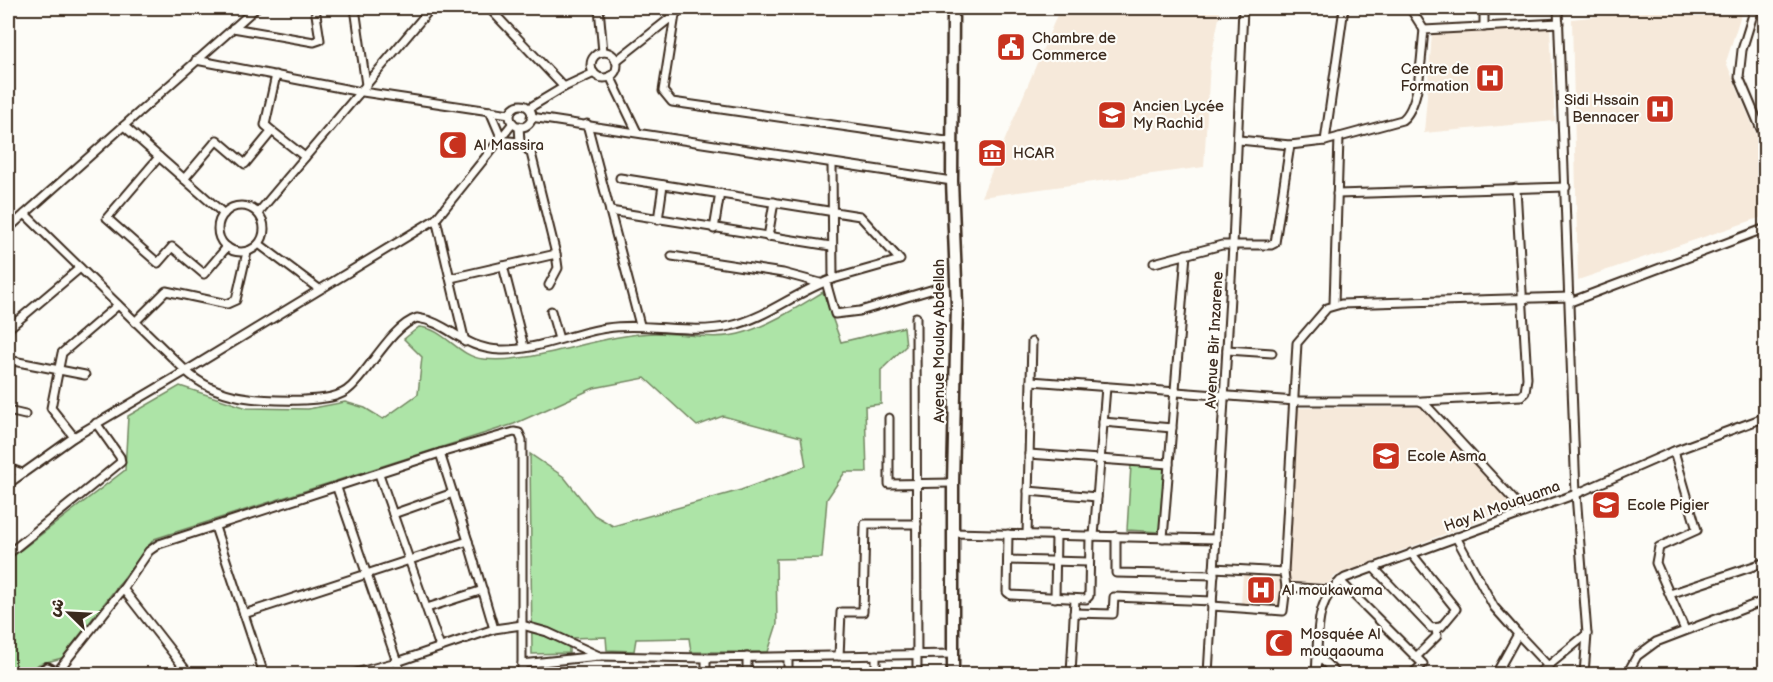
<svg xmlns="http://www.w3.org/2000/svg" width="1773" height="682" viewBox="0 0 1773 682" font-family="'Balsamiq Sans','Playpen Sans Arabic',sans-serif">
<style>
.built{fill:#f6e9da}
.green{fill:#ade4a7;stroke:#748762;stroke-width:1.5}
.lines{fill:none;stroke-linecap:round;stroke-linejoin:round}
.minor-casing{stroke:#3b2a1e;stroke-width:11}
.tertiary-casing{stroke:#3b2a1e;stroke-width:14}
.primary-casing{stroke:#3b2a1e;stroke-width:15}
.minor{stroke:#fdfcf7;stroke-width:7}
.tertiary{stroke:#fdfcf7;stroke-width:9}
.primary{stroke:#fdfcf7;stroke-width:10}
.labels{text-anchor:middle;stroke-width:4.5;stroke-linejoin:round;paint-order:stroke}
.poi-label{font-size:15px;fill:#3b2a1e;stroke:#fdfcf7;text-anchor:start}
.street-label{font-size:15px;fill:#3b2a1e;stroke:#fdfcf7}
</style>
<rect width="100%" height="100%" fill="#fdfcf7"/>
<filter id="ink" filterUnits="userSpaceOnUse"><feTurbulence type="fractalNoise" baseFrequency=".0167" numOctaves="2"/><feDisplacementMap in="SourceGraphic" scale="12" xChannelSelector="R" yChannelSelector="G"/><feConvolveMatrix kernelMatrix="1 2 1 2 8 2 1 2 1" color-interpolation-filters="sRGB"/></filter>
<g filter="url(#ink)">
<g class="built">
<polygon points="1060,8 1221,8 1210,63 1204,167 981,197"/>
<polygon points="1673,8 1743,8 1726,62 1765,155 1765,216 1578,280 1572,19"/>
<polygon points="1550,28 1555,121 1424,133 1432,34"/>
<polygon points="1433,407 1523,504 1335,576 1328,584 1287,582 1297,408"/>
<polygon points="1243,573 1282,575 1281,608 1241,605"/>
</g>
<g class="green">
<path d="M823,292L841,342L904,327L906,346L881,370V404L865,406L867,472H845L827,499L822,558L776,559L777,624L768,652H691L689,638L636,639L634,651L607,650L606,637L569,638V653L532,654L530,454L564,477L594,515L613,526L741,490L806,466L801,437L723,416L697,426L645,378L594,388L514,424L154,539L62,658L39,664L29,671H8V560L125,470L128,416L180,386L247,408L308,409L345,402L365,408L383,419L418,394L422,357L404,339L419,327C444,328 457,356 483,359C533,365 599,334 655,333C685,333 715,342 746,332C773,323 798,307 823,292Z"/>
<polygon points="1131,465 1165,467 1160,532 1127,530"/>
</g>
<g class="lines">
<g class="minor-casing">
<g id="minor">
<polyline points="355,8 366,85"/>
<polyline points="489,8 564,87"/>
<polyline points="599,8 603,52"/>
<polyline points="1410,8 1424,30"/>
<polyline points="1558,8 1576,494 1587,634 1584,674"/>
<polyline points="1755,8 1742,50 1739,77 1766,141"/>
<polyline points="675,15 663,91 672,102 953,142"/>
<polyline points="1484,27 1484,8"/>
<polyline points="233,28 314,42 320,40 315,8"/>
<circle cx="604" cy="65" r="13"/>
<polyline points="196,60 356,91 510,114"/>
<polyline points="616,61 683,8"/>
<polyline points="610,76 637,132"/>
<circle cx="521" cy="116" r="11"/>
<polyline points="529,108 564,87 594,73"/>
<polyline points="490,111 501,137"/>
<polyline points="531,117 952,181"/>
<polyline points="587,124 640,325"/>
<polyline points="124,126 224,214"/>
<polyline points="519,126 520,142 531,153 556,254 558,268 549,285"/>
<polyline points="272,131 305,157"/>
<polyline points="498,140 520,142"/>
<polyline points="1239,140 1290,145 1325,141 1344,8"/>
<path d="M1325,141L1402,120C1421,106 1421,53 1424,30L1559,23"/>
<polyline points="159,157 107,218 158,263 172,247 204,274 227,247"/>
<polyline points="620,178 860,216 900,260 833,279"/>
<polyline points="184,179 217,140 245,164 272,131 265,125 276,75"/>
<polyline points="1337,194 1566,187"/>
<circle cx="241" cy="229" r="23"/>
<polyline points="610,211 831,246"/>
<polyline points="258,213 431,8"/>
<polyline points="25,214 186,371 436,219 513,123"/>
<polyline points="436,219 465,342"/>
<polyline points="658,220 663,185"/>
<polyline points="8,229 256,8"/>
<polyline points="714,229 720,193"/>
<polyline points="768,237 774,202"/>
<polyline points="259,244 319,289"/>
<polyline points="672,256 783,273 820,283"/>
<polyline points="1154,263 1222,245 1271,245 1275,243 1290,145"/>
<polyline points="503,266 524,347"/>
<polyline points="451,278 556,254"/>
<polyline points="826,282 835,314 860,311 934,289"/>
<polyline points="1570,302 1766,228"/>
<polyline points="1334,305 1339,137"/>
<polyline points="551,311 559,339"/>
<polyline points="916,317 917,674"/>
<polyline points="135,322 166,291 227,304 236,300 247,252"/>
<polyline points="8,339 9,328 80,268"/>
<polyline points="1227,350 1272,353"/>
<polyline points="8,360 85,375"/>
<polyline points="1031,381 1295,401 1419,401 1424,403 1524,511"/>
<polyline points="1422,401 1521,396 1525,392 1527,378 1516,188"/>
<polyline points="8,411 25,415"/>
<polyline points="889,418 889,484 953,483"/>
<polyline points="1103,422 1172,428"/>
<polyline points="74,437 51,408 62,353 118,305"/>
<polyline points="1674,451 1697,530 1659,547 1656,563 1685,630"/>
<polyline points="440,453 468,541"/>
<polyline points="1029,454 1169,464"/>
<polyline points="8,468 22,473"/>
<polyline points="379,474 393,514 453,493"/>
<path d="M8,484L74,437L186,371C217,400 262,401 303,400C319,399 339,399 351,387C371,368 392,326 417,318C449,322 462,349 501,350C536,351 572,333 607,328C647,322 690,335 730,326C767,318 797,291 833,279L832,164"/>
<polyline points="337,488 397,662 352,674"/>
<polyline points="1028,491 1097,497"/>
<polyline points="393,514 440,647"/>
<polyline points="215,527 264,674"/>
<polyline points="953,533 1216,539"/>
<polyline points="1008,534 1007,592 1011,595 1086,599 1089,596 1090,536"/>
<polyline points="1027,535 1032,342"/>
<polyline points="1094,536 1106,387"/>
<polyline points="1116,536 1116,573 1214,575"/>
<polyline points="1456,537 1494,607 1518,634 1496,674"/>
<polyline points="1163,538 1186,254"/>
<polyline points="8,554 121,462 120,457 96,423"/>
<polyline points="1008,560 1089,562"/>
<polyline points="1373,567 1431,628 1441,627 1456,609 1411,553"/>
<polyline points="1214,568 1284,572 1297,343 1327,308 1341,304 1570,297"/>
<polyline points="1284,572 1286,587 1330,590"/>
<polyline points="1340,581 1423,664 1412,674"/>
<polyline points="123,589 149,551 159,544 440,453 514,432 519,433 522,440 522,674"/>
<polyline points="1670,594 1766,562"/>
<polyline points="1055,598 1056,535"/>
<polyline points="1212,606 1283,611 1286,587"/>
<polyline points="427,608 483,590"/>
<polyline points="1074,613 1113,614 1114,597 1212,601"/>
<polyline points="244,614 468,541 494,629"/>
<polyline points="1518,634 1548,666 1587,634"/>
<polyline points="839,656 841,612 863,612 865,524 917,524"/>
<polyline points="1318,656 1337,674"/>
<polyline points="747,657 747,674"/>
<polyline points="788,657 788,674"/>
<polyline points="1416,657 1437,636 1436,629"/>
<polyline points="522,664 599,656"/>
<polyline points="57,672 123,589 189,674"/>
<polyline points="401,674 397,662 494,629 522,625 547,632 599,656 706,658 953,654"/>
<polyline points="706,674 706,658"/>
<polyline points="876,674 876,655"/>
<polyline points="1021,674 1052,674"/>
<polyline points="1071,674 1075,599"/>
<polyline points="1208,674 1233,245 1243,8"/>
<path d="M1316,674C1319,640 1312,599 1345,578L1576,494L1674,451L1766,417"/>
<polyline points="1538,674 1548,666"/>
<polyline points="1627,674 1637,656 1656,642 1766,600"/>
</g>
</g>
<g class="tertiary-casing">
<polyline id="tertiary" points="38,674 47,668 58,674"/>
</g>
<g class="primary-casing">
<polyline id="primary" points="953,674 953,483 957,305 952,181 953,8"/>
</g>
<use href="#minor" class="minor"/>
<use href="#tertiary" class="tertiary"/>
<use href="#primary" class="primary"/>
</g>
</g>
<defs>
<g id="civic-square" transform="scale(1.5)"><rect x="-9" y="-9" width="18" height="18" rx="4" fill="#c8321e" stroke="#fdfcf7"/><path d="M-.6-6.5H3V-4.5H.6V-3L4-1V1h2V6H-6V1h2V-1L-.6-3ZM-1.2 2.5V6h2.4V2.5Z" fill="#fff"/></g>
<g id="hospital-square" transform="scale(1.5)"><rect x="-9" y="-9" width="18" height="18" rx="4" fill="#c8321e" stroke="#fdfcf7"/><path d="M-5-5h3v3.5h4V-5h3V5h-3V1.5h-4V5h-3Z" fill="#fff"/></g>
<g id="school-square" transform="scale(1.5)"><rect x="-9" y="-9" width="18" height="18" rx="4" fill="#c8321e" stroke="#fdfcf7"/><path d="M0-5L7-2L0 1L-7-2ZM-4 1L0 2.5L4 1V4Q0 6-4 4Z" fill="#fff"/></g>
<g id="mosque-square" transform="scale(1.5)"><rect x="-9" y="-9" width="18" height="18" rx="4" fill="#c8321e" stroke="#fdfcf7"/><path d="M3.5-4.9A6 6 0 1 0 3.5 4.9A5 5 0 1 1 3.5-4.9Z" fill="#fff"/></g>
<g id="museum-square" transform="scale(1.5)"><rect x="-9" y="-9" width="18" height="18" rx="4" fill="#c8321e" stroke="#fdfcf7"/><path d="M0-6L6-3V-2H-6V-3ZM-5-1h2V3h-2ZM-1-1h2V3h-2ZM3-1h2V3H3ZM-6 4H6V6H-6Z" fill="#fff"/></g>
<g id="university-square" transform="scale(1.5)"><rect x="-9" y="-9" width="18" height="18" rx="4" fill="#c8321e" stroke="#fdfcf7"/><path d="M0-5L7-2L0 1L-7-2ZM-4 1L0 2.5L4 1V4Q0 6-4 4Z" fill="#fff"/></g>
</defs>
<g fill-rule="evenodd">
<use href="#civic-square" x="1011" y="47"/>
<use href="#hospital-square" x="1490" y="78"/>
<use href="#hospital-square" x="1660" y="109"/>
<use href="#school-square" x="1112" y="115"/>
<use href="#mosque-square" x="453" y="145"/>
<use href="#museum-square" x="992" y="153"/>
<use href="#university-square" x="1386" y="456"/>
<use href="#school-square" x="1606" y="505"/>
<use href="#hospital-square" x="1261" y="590"/>
<use href="#mosque-square" x="1279" y="643"/>
</g>
<g class="labels">
<g class="poi-label">
<text x="1032" y="43">Chambre de<tspan x="1032" dy="17">Commerce</tspan></text>
<text x="1469" y="74" text-anchor="end">Centre de<tspan x="1469" dy="17">Formation</tspan></text>
<text x="1639" y="105" text-anchor="end">Sidi Hssain<tspan x="1639" dy="17">Bennacer</tspan></text>
<text x="1133" y="111">Ancien Lycée<tspan x="1133" dy="17">My Rachid</tspan></text>
<text x="474" y="150">Al Massira</text>
<text x="1013" y="158">HCAR</text>
<text x="1407" y="461">Ecole Asma</text>
<text x="1627" y="510">Ecole Pigier</text>
<text x="1282" y="595">Al moukawama</text>
<text x="1300" y="639">Mosquée Al<tspan x="1300" dy="17">mouqaouma</tspan></text>
</g>
<g class="street-label">
<text transform="translate(1214 340) rotate(-87)" y="5">Avenue Bir Inzarene</text>
<text transform="translate(939 341) rotate(-90)" y="5">Avenue Moulay Abdellah</text>
<text transform="translate(1502 506) rotate(-20)" y="5">Hay Al Mouquama</text>
</g>
</g>
<rect width="1773" height="682" fill="none" stroke="#fdfcf7" stroke-width="30"/>
<rect x="15" y="15" width="1743" height="652" fill="none" stroke="#3b2a1e" stroke-width="2" filter="url(#ink)"/>
<g transform="translate(69 613) rotate(294)" stroke="#fdfcf7" stroke-width="4.5" paint-order="stroke">
<path d="M0-4.5L10 22L0 15L-10 22Z" fill="#3b2a1e"/>
<text y="-9" font-size="16" font-weight="bold" text-anchor="middle" fill="#3b2a1e">ش</text>
</g>
</svg>
